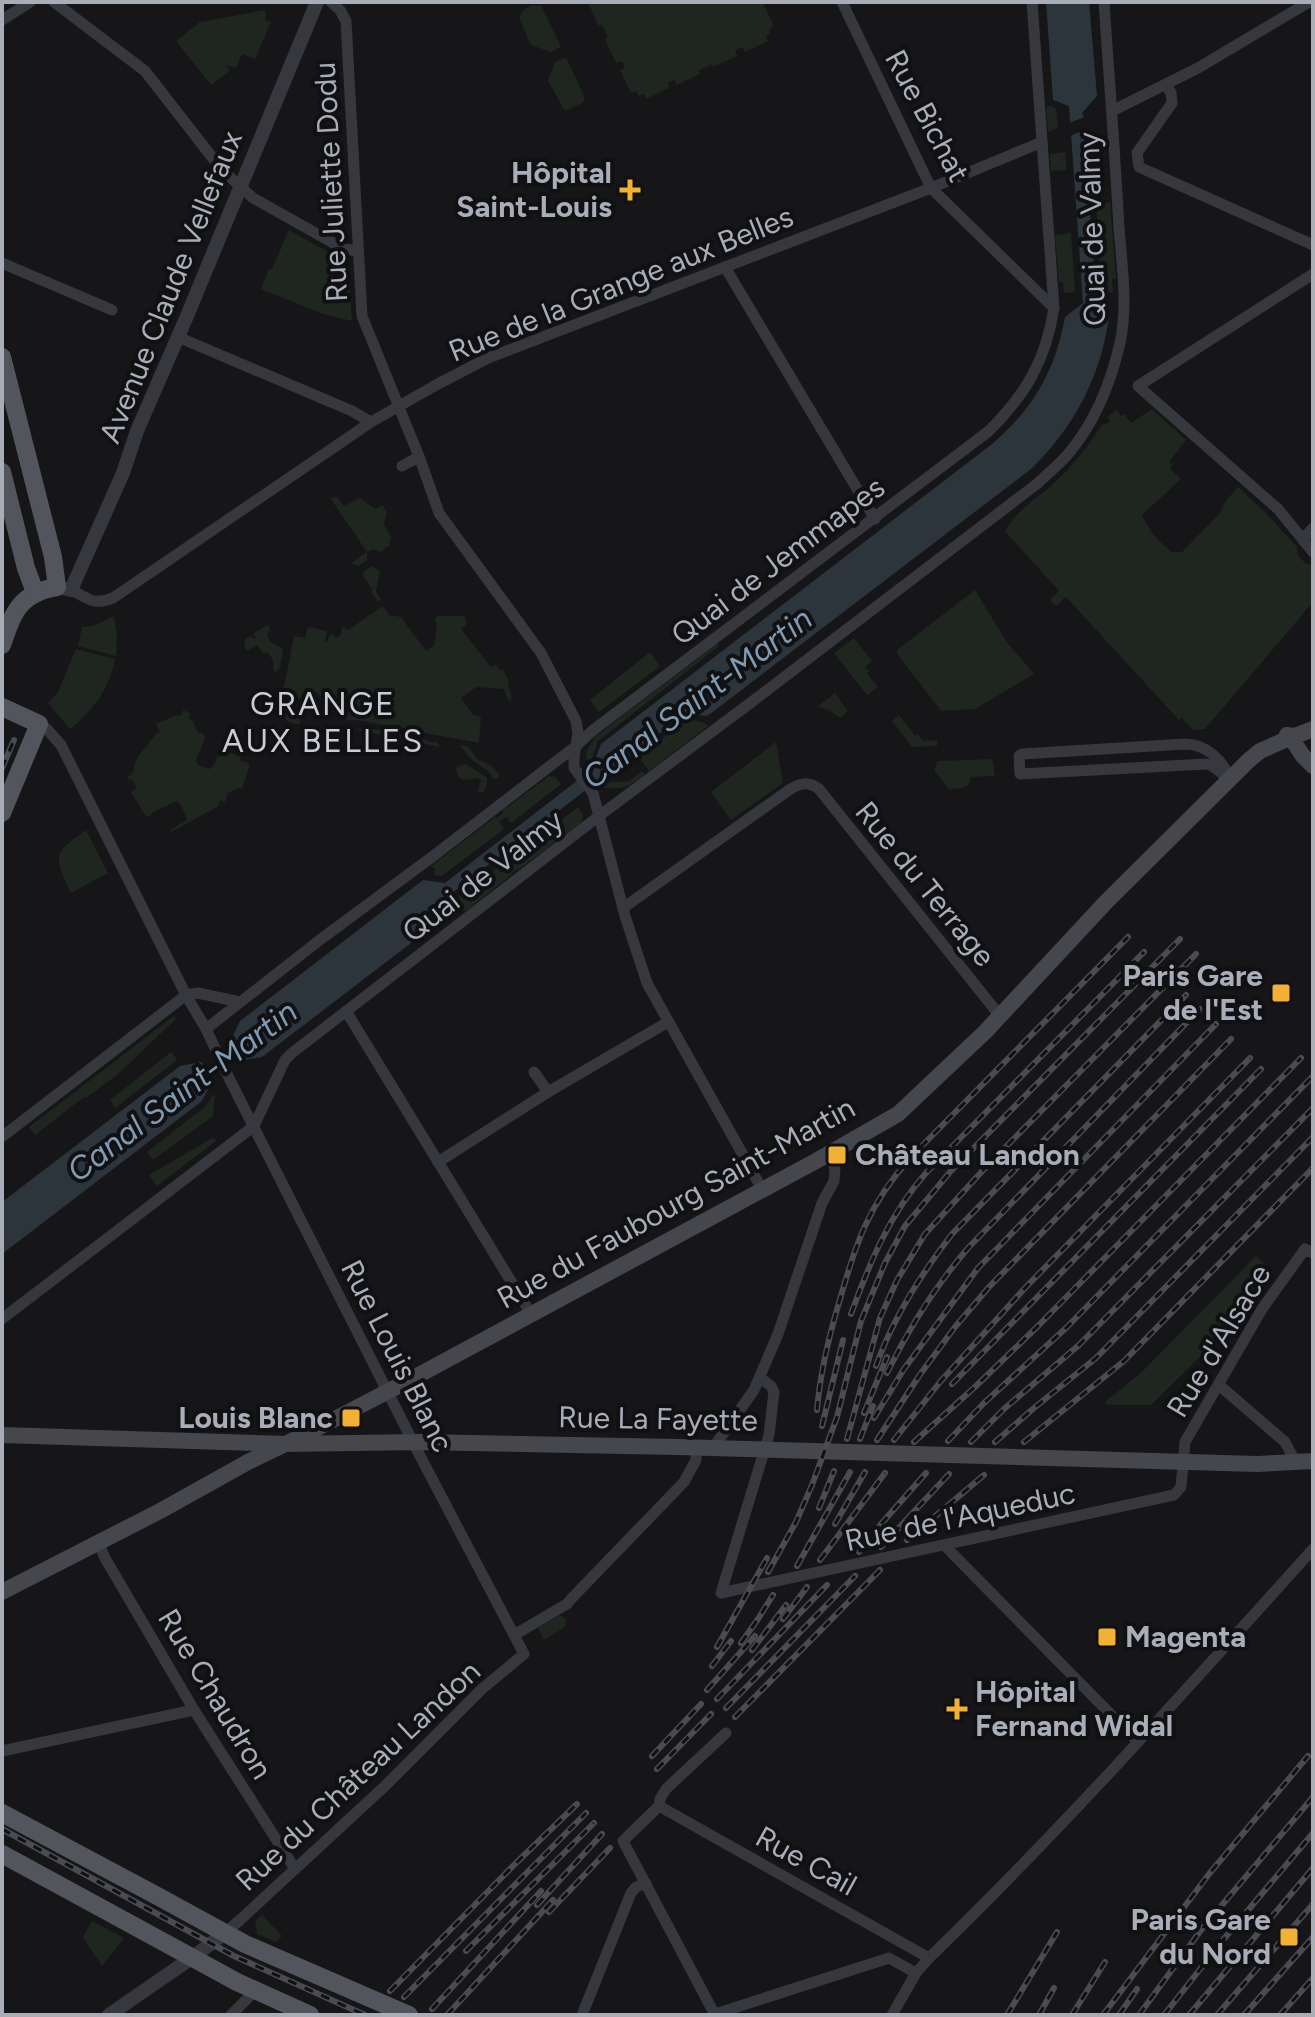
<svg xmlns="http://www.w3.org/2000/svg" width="1315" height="2017" viewBox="0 0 1315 2017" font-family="Figtree,sans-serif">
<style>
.green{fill:#1e261f}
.water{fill:#2c353c}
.pier{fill:#161618}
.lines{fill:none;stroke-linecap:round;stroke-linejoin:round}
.minor{stroke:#37383d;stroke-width:11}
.tertiary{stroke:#37383d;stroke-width:14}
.secondary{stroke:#45474d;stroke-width:16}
.primary{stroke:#53555c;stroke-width:18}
.rail-casing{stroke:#4a4c52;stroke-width:6}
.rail{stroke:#111113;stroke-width:3;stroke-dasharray:9;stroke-linecap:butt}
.poi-dot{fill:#f2b134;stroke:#111113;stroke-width:3}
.labels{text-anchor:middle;stroke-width:8;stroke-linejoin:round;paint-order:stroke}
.street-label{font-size:30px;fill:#a8adb8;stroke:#111113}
.poi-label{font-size:30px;font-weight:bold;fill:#a8adb8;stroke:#111113;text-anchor:end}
.water-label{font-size:32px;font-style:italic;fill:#7f9bb3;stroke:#111113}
.neighbourhood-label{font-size:32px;letter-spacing:2px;fill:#c9ccd4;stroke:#111113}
</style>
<rect width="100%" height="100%" fill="#161618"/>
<g class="green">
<polygon points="755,2 757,5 763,3 774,26 769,29 770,34 766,36 768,41 745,52 742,47 735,50 737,56 713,67 712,64 699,70 700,74 677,85 674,80 668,82 669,88 646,99 644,94 639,96 636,91 631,93 620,70 625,68 622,61 616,63 605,39 608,37 602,25 599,26 588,3"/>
<polygon points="532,5 541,6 543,9 561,47 551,52 531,45 519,18 523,10"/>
<polygon points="265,10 266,20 271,22 255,59 242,54 236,68 226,65 230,71 211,85 176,41 200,22"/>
<polygon points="566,57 585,98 582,103 565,111 548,81 555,62"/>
<polygon points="1051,106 1056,108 1058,128 1048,132 1046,107"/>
<polygon points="1065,152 1067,170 1051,171 1050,154"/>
<polygon points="1110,202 1116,279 1112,279 1113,292 1102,293 1096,203"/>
<polygon points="289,230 344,261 348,268 352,321 323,314 261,289 269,269 272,269"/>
<polygon points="1071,233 1075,292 1064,293 1063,282 1059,282 1055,235"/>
<path d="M1152,409L1186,440L1169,462L1172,465L1170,469L1181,479L1142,515C1149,530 1158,542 1172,552H1182L1220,513L1225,502L1238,487L1265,512L1297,547V554L1305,563L1313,566V602L1205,729L1193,730L1182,718L1179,720L1066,597L1056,606L1050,600L1059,591L1005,531C1016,510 1037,499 1054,483C1073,466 1088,446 1102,425L1110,422L1108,416L1117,410L1121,416L1124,414L1131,423Z"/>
<polygon points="334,497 337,497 344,506 360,498 375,509 382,505 387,512 384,524 392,539 390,540 390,545 380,552 373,549 367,552 367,560 359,566 350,564 367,552 331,499"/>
<polygon points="372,566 380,571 376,592 381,599 378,602 371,592 373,590 363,576 364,572"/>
<polygon points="975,590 1006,641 1034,674 975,709 941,711 898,655 897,650"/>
<path d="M383,606L389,615L401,617L426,651L434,645L437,623L435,622L436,616C447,617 456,614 465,617L467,624L461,629L491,667L496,665L500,670H503L509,681L508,684L512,699L508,700L504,689L476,687L461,698L473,715L481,716L479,743L357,720C338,723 329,706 318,693L312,692C304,703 293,698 283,692L294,636L305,638L308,627L327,631L325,641L327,642L329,636L332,634L336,638L341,635L342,626L348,630Z"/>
<polygon points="114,616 117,636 116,656 78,646 82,627 93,626"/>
<path d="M267,625L270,628L267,635L270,642L280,647L283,650L280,667L277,671L274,672C273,660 275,661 267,652L264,654L257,645L247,651L244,646L246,638L251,636L254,639L256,638L253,634Z"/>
<polygon points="854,638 872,661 865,667 869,671 867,673 878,687 867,695 834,653"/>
<polygon points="717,644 719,646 598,741 588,769 586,752 595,737"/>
<path d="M76,649L115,659C109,689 93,711 70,729L48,703L58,692Z"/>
<polygon points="650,652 660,666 599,712 590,700"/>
<polygon points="835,693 848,711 840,718 830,711 818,706"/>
<polygon points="281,700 292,705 295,713 300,718 300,724 294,724 285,719 284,713 278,706"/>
<polygon points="183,710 190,713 188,718 192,720 199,734 202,733 205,738 196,760 198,765 209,769 214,766 217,757 227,752 241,756 240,760 250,764 242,789 239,788 228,793 225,802 221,800 218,804 219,806 171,832 170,830 187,820 181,805 177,801 153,812 149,817 145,815 131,792 137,788 132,779 129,780 127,777 132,774 137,758 156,734 160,732 156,724 177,715 181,716"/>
<polygon points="899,715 915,736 918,734 923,741 937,740 937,746 912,747 892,721"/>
<polygon points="688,719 703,722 708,726 649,771 639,757"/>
<polygon points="362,727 404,735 405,737 416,737 435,743 437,741 440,747 357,730"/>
<polygon points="776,742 783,783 731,820 711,792"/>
<polygon points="459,745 468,746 477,759 492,766 499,774 499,778 493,779 489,772 471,759"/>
<polygon points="992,759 995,776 971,777 969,785 962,788 949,789 934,770 938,761"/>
<polygon points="466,764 487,778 487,785 483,793 478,791 481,781 477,778 465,780 458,777 456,768 459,766"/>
<path d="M642,771L645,774C629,787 622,791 601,787L599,783L629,781Z"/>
<polygon points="549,776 555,777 561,784 511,823 507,817 499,821 504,829 442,876 434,875 435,869 431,866 495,817 497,818 503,813 502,811"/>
<polygon points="578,807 583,815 581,823 518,870 517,869 511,874 511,875 466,911 457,909 459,897 497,868 501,873 508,868 504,863"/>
<path d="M86,830L108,873L71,893C54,856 52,854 86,830Z"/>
<polygon points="174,1016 176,1019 118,1074 86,1098 84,1097 35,1135 29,1127"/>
<polygon points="171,1052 177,1060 115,1108 110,1100"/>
<polygon points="215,1095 213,1116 153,1160 147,1152 206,1106 212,1096"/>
<polygon points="214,1137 216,1141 157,1186 149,1175"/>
<polygon points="1256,1256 1265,1265 1256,1277 1258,1280 1229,1328 1151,1405 1107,1405 1105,1402 1142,1372"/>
<polygon points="558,1616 562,1616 566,1620 565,1627 544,1640 538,1628"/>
<polygon points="262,1915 282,1936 276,1942 257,1934 255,1921"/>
<polygon points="92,1921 124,1938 102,1966 83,1937"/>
</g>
<path class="water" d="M1046,2H1089L1097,96L1082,113L1084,117L1085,149L1097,306L1109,317C1101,376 1074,428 1031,469L710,714L706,716L686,713L462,885L450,895L449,914L262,1057L238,1061L211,1084L202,1101L2,1254V1202L180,1066L201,1062L230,1042L240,1021L423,880L445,883L592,769L601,744L992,444C1034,408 1055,371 1065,317L1083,303L1069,106L1053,100Z"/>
<g class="pier">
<polygon points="1085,117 1085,130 1067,137 1066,124"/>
<polygon points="228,1037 240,1065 213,1089 200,1058"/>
</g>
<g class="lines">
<g class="minor">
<polyline points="54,2 145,71 222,170 253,198 344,249 358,251"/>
<polyline points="331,2 340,10 346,21 362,316 420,459 439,513 541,653 576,721 578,733 574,757 574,768 593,793 625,916 647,983 762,1189"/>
<polyline points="842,2 931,188 1054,308"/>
<polyline points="2,20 30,2"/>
<polyline points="1166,85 1171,93 1172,103 1137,153 1139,167 1313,245"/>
<polyline points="1112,111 1198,68 1309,2"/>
<polyline points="2,263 112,310"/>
<polyline points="725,267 875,519"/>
<polyline points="1313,274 1138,386 1278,509 1313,552"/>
<polyline points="178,337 352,411 371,422"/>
<polyline points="402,466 413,460 420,459"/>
<polyline points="1303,539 1313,528"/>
<path d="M71,590C89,598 91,606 113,598L371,422L436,385L488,358L931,188L1042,142"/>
<polyline points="39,724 46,728 61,745 186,995 206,1029 230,1080 418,1452 524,1654 482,1689 385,1786 240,1920 225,1933"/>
<path d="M1185,744C1206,744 1223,760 1230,779C1222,775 1213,764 1206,764L1020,774L1019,756L1022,754Z"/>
<path d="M623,908L789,790C800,783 808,781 819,789L1000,1016"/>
<polyline points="346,1011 531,1314"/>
<path d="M206,1029L321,939L432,857L576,746L592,731L989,431C1026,394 1046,360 1054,308L1032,2"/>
<polyline points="534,1072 548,1092"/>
<polyline points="2,1137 186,995 198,993 240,1002"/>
<polyline points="438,1162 548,1092 668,1022"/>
<path d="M2,1319L254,1126L285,1060L292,1053L599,816L753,701L1038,483C1048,473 1060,464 1069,453C1095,422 1111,382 1120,343C1128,306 1122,265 1119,228C1115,152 1109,77 1104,2"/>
<polyline points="760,1378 771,1386 774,1392 769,1435 721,1593 1174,1495 1181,1487 1185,1442 1262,1309 1305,1249 1313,1253"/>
<polyline points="1219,1385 1285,1442 1295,1461"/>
<polyline points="713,1448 754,1390 778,1334 822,1203 834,1181 835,1170 831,1152"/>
<polyline points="98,1542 105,1558 194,1710 295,1869"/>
<polyline points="944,1545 1138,1742"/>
<polyline points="514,1635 567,1604 572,1598 684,1482 696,1460 696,1447"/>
<polyline points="2,1751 194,1710"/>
<polyline points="659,1806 929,1958"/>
<polyline points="231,2015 255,1991"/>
<polyline points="582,2015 631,1893 636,1887 646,1883"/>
<polyline points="712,2015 889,1958 916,1973"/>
<polyline points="715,2015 623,1841 659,1806 660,1799 666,1789 726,1733"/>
<path d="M892,2015L916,1973L929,1958C1063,1828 1188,1688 1313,1549"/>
</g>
<g class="tertiary">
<polyline points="57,587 71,590 123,473 137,431 187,316 317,2"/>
<polyline points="109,2015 193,1957 225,1933"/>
</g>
<g class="secondary">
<polyline points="1295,744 1303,756 1313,766"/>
<polyline points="2,1435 285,1444 420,1442 677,1447 1257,1464 1313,1461"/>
<polyline points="2,1592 160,1511 248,1462 310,1432 402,1384 816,1161 898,1114 985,1032 1106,902 1248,761 1260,751 1285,740 1287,735 1295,736 1313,729"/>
</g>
<g class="primary">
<path d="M2,357L53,557L57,587C20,593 13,612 2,645"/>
<polyline points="2,472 26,568 35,592"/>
<polyline points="2,707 39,724 2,813"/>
<polyline points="2,1813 161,1898 245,1944 409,2015"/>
<polyline points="2,1854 237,1982 310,2015"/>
</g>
<g class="rail-casing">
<g id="rail">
<polyline points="2,768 14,740"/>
<path d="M851,1314C870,1262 889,1215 926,1173L1144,952"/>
<path d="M876,1366C893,1318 921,1274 952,1234L1186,995"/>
<path d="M887,1373C909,1328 936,1285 969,1247L1200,1009"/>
<polyline points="952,1384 1261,1069"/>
<path d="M817,1410C820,1375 828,1340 838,1306C856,1244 867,1206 911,1157L1128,937"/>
<polyline points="864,1413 887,1357"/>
<polyline points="874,1418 904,1369 978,1268 1216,1024"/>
<polyline points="822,1426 843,1340"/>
<polyline points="847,1439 880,1318 897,1280 925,1234 985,1168 1196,954"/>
<polyline points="860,1439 873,1406"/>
<polyline points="877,1440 919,1376 955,1327 989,1287 1231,1039"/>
<polyline points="894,1440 940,1382 1025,1288 1250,1058"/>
<polyline points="948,1441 984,1403 1066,1328 1313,1076"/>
<polyline points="914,1442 976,1386 1039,1325 1301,1058"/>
<polyline points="971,1442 1004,1409 1079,1345 1313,1108"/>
<polyline points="995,1442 1034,1408 1096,1358 1313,1137"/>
<polyline points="1024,1442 1124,1361 1313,1168"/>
<polyline points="819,1508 834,1471"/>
<polyline points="835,1524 865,1472"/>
<polyline points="907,1540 984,1475"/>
<polyline points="881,1547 949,1474"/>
<polyline points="859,1552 881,1524 926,1473"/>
<polyline points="820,1560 885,1473"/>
<polyline points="797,1566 850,1472"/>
<polyline points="768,1572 796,1522 812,1485 837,1417 861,1321 885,1263 905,1226 950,1172 1180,939"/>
<polyline points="783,1619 807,1587"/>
<polyline points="741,1643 758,1619 773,1595"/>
<polyline points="717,1647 767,1558"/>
<polyline points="752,1650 786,1605"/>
<polyline points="712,1666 731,1641"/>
<polyline points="707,1690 755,1636"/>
<polyline points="717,1699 827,1585"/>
<polyline points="726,1708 855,1576"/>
<polyline points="735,1717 880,1570"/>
<polyline points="652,1756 701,1704"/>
<polyline points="657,1769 711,1714"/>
<polyline points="2,1829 234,1956 365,2015"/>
<polyline points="537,1905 602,1834"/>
<polyline points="549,1912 610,1848"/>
<polyline points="466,1951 594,1823"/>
<polyline points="390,1991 516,1863 577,1804"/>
<polyline points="404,1997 586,1813"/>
<polyline points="432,2009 541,1891"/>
<polyline points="447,2015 553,1900"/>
<polyline points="1007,2015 1057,1932"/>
<polyline points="1039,2015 1054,1988"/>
<polyline points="1072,2015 1105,1962"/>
<polyline points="1103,2015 1209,1874 1308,1756"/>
<polyline points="1119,2015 1137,1989"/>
<polyline points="1139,2015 1201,1930 1313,1797"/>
<polyline points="1164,2015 1223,1940 1313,1833"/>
<polyline points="1189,2015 1313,1868"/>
<polyline points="1217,2015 1313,1904"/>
<polyline points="1244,2015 1313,1937"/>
<polyline points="1280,2015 1313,1978"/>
</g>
</g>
<use href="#rail" class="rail"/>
</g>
<g class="poi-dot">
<path d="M626 178h8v8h8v8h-8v8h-8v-8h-8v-8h8z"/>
<rect x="1271" y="983" width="20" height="20" rx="4"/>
<rect x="827" y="1145" width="20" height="20" rx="4"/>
<rect x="341" y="1408" width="20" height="20" rx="4"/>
<rect x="1097" y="1627" width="20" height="20" rx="4"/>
<path d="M953 1697h8v8h8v8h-8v8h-8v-8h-8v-8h8z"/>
<rect x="1279" y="1927" width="20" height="20" rx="4"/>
</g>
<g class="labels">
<g class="street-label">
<text transform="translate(927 116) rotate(62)" y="10">Rue Bichat</text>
<text transform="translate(331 182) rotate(-93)" y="10">Rue Juliette Dodu</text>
<text transform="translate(1092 229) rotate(-92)" y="10">Quai de Valmy</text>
<text transform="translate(621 284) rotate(-22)" y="10">Rue de la Grange aux Belles</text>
<text transform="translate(171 287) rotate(-68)" y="10">Avenue Claude Vellefaux</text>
<text transform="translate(778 561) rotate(-37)" y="10">Quai de Jemmapes</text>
<text transform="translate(483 876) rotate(-38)" y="10">Quai de Valmy</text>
<text transform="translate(925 884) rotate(51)" y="10">Rue du Terrage</text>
<text transform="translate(676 1203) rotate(-29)" y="10">Rue du Faubourg Saint-Martin</text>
<text transform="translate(1219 1341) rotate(-59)" y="10">Rue d'Alsace</text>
<text transform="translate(397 1356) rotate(63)" y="10">Rue Louis Blanc</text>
<text transform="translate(658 1419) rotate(1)" y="10">Rue La Fayette</text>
<text transform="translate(960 1517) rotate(-12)" y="10">Rue de l'Aqueduc</text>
<text transform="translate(215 1694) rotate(59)" y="10">Rue Chaudron</text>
<text transform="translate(358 1776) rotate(-43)" y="10">Rue du Château Landon</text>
<text transform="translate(806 1861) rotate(29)" y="10">Rue Cail</text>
</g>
<g class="poi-label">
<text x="612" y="183">Hôpital<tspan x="612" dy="34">Saint-Louis</tspan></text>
<text x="1263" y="986">Paris Gare<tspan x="1263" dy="34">de l'Est</tspan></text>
<text x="855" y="1165" text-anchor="start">Château Landon</text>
<text x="333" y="1428">Louis Blanc</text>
<text x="1125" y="1647" text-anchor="start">Magenta</text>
<text x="975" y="1702" text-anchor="start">Hôpital<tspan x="975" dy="34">Fernand Widal</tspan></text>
<text x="1271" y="1930">Paris Gare<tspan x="1271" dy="34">du Nord</tspan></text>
</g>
<g class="water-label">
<text transform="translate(697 698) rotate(-37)" y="11">Canal Saint-Martin</text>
<text transform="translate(182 1091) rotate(-37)" y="11">Canal Saint-Martin</text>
</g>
<g class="neighbourhood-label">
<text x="323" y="715">GRANGE<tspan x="323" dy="37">AUX BELLES</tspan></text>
</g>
</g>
<rect width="1315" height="2017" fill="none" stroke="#a8adb8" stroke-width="8"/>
</svg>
